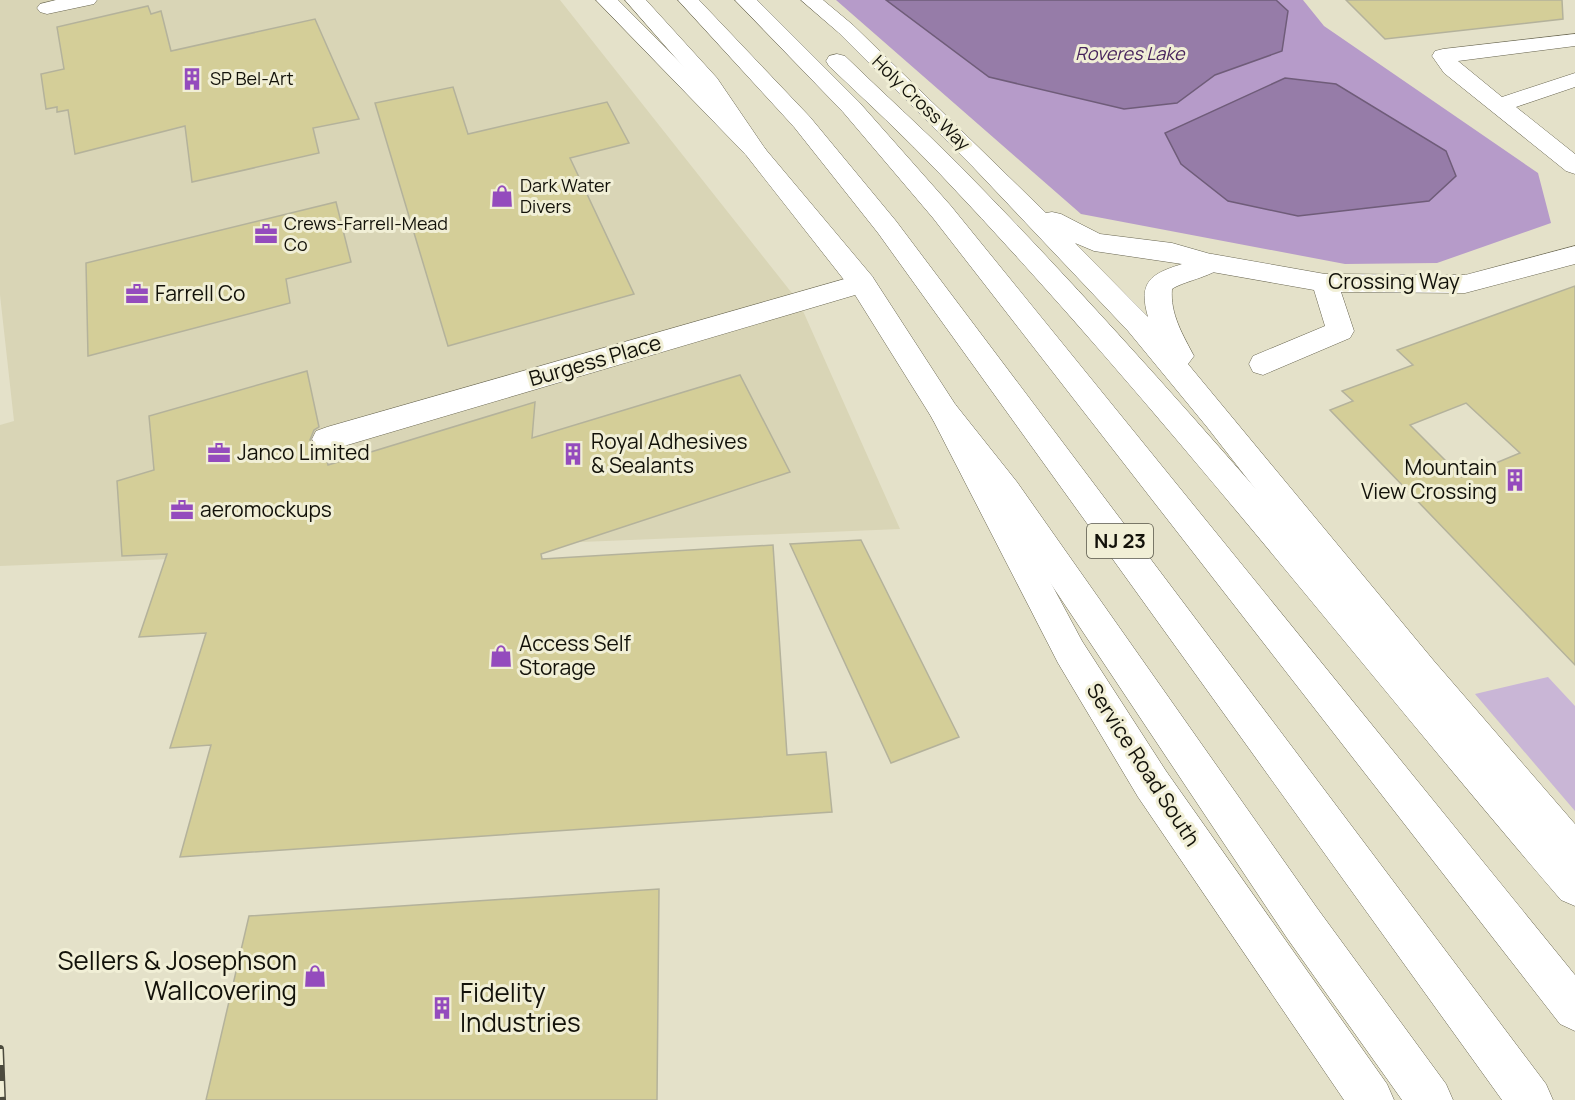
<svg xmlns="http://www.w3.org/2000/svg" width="1575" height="1100" viewBox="0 0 1575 1100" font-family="Manrope,sans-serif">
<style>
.built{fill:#d9d5b6}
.green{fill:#c9b6d6}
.forest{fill:#b69bc9}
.water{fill:#967ca8;stroke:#6f5c79;stroke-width:1.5}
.building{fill:#d4ce98;stroke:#b4b29b;stroke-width:1.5;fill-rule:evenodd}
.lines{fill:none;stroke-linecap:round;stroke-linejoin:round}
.minor-casing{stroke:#696651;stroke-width:1}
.major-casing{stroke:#696651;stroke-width:1}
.highway-casing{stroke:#696651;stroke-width:1}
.minor{fill:#fff;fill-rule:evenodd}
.major{fill:#fff;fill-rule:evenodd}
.highway{fill:#fff;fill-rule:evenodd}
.rail-casing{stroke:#4c4b3e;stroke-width:8}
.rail{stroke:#f1efd6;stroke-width:5;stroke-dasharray:16;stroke-linecap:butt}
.labels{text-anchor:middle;stroke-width:6;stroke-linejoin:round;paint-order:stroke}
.far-water-label{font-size:18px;font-style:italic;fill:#47235c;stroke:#f1efd6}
.far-poi-label{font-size:18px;fill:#13120a;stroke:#f1efd6;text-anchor:start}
.far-street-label{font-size:18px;fill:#13120a;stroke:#f1efd6}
.shield{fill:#f1efd6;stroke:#565447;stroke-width:1.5}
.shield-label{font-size:20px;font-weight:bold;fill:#13120a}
.street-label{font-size:21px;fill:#13120a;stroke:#f1efd6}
.poi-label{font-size:21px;fill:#13120a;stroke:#f1efd6;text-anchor:start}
.near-poi-label{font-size:26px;fill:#13120a;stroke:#f1efd6;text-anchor:end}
</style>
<rect width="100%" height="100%" fill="#e4e1c9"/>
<polygon class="built" points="0,0 560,0 799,302 900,529 0,566 0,425 14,421 0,295"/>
<polygon class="green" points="1548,677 1575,706 1575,811 1475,694"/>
<polygon class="forest" points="836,0 886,0 989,77 1177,103 1215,75 1282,51 1288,11 1276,0 1303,0 1324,26 1538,173 1551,223 1437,263 1345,264 1081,214"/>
<g class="water">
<polygon points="886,0 1276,0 1288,11 1282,51 1215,75 1177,103 1124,109 989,77"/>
<polygon points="1285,78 1336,84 1446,151 1456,176 1429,201 1298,216 1228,201 1181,164 1165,133"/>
</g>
<g class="building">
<polygon points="1346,0 1562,0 1563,19 1385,39"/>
<polygon points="148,6 151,14 161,11 171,51 315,19 359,119 313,128 319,153 192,182 185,126 75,154 68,110 57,112 57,107 46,109 41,74 64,69 57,27"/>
<polygon points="453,87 468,134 607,102 629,143 570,158 634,294 448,346 375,103"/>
<polygon points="336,202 351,262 286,279 290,303 88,356 86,263"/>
<path d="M1575,286V665L1330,410L1353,401L1342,391L1413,365L1397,350ZM1466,403L1520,453L1462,477L1410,425Z"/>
<polygon points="307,371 319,427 314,430 310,440 315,449 325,453 328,465 535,402 532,438 740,375 790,472 541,554 542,559 773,545 787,755 826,752 832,812 180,857 211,745 170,748 206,633 139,637 167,554 122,556 117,481 154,470 149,416"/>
<polygon points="861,540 959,737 891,763 790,544"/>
<polygon points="659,889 657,1100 206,1100 249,916"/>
</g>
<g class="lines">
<g class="minor-casing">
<g id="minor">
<polygon points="56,0 97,0 94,4 47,14 40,12 37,8 40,4"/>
<polygon points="1575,34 1575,46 1458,61 1502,97 1575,73 1575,87 1516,107 1575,154 1575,174 1566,171 1444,73 1432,56 1435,51 1443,49"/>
<polygon points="1575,246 1575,264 1465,293 1341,292 1354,331 1350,338 1263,375 1253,372 1249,364 1253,356 1325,326 1314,290 1212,272 1203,269 1199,263 1203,257 1212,254 1325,274 1465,275"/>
<polygon points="862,274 872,276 875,283 872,290 327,451 316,447 312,439 316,431 327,427"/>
</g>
</g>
<g class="major-casing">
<g id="major">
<polygon points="596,0 618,0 762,145 872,276 955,404 1082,641 1166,771 1387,1084 1394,1100 1344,1100 1138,797 1058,663 932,418 852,290 746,155"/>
<path d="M801,0H823L853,25L1046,213L1052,212L1061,214L1100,234L1172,243L1221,257L1225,263C1217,276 1186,280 1172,289C1170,314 1183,335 1194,356L1188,364L1434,661L1575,824V874L1561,868L1408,685L1207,427L1128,331L973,167L839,33ZM1075,243L1094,251L1182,264C1150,274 1138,282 1148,317Z"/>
</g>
</g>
<g class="highway-casing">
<g id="highway">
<polygon points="625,0 646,0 717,78 766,150 762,155 754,157 746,155 701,87"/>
<polygon points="678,0 699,0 810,117 896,221 1546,1084 1553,1100 1502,1100 878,233 794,127"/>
<polygon points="735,0 757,0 859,102 951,206 1575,975 1575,1031 1560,1024 933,218 843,112"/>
<path d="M837,54L845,56C883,93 922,128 959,165C1175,385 1370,625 1575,855V906L1561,900C1354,659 1160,406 941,175C905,137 867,102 829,66L826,61L829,56Z"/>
<polygon points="944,401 955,404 1017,482 1317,908 1446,1084 1453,1100 1402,1100 1287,938 995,500 933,420 929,412 933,404"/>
</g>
</g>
<use href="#minor" class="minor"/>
<use href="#major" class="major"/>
<use href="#highway" class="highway"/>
<g class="rail-casing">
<polyline id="rail" points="0,1049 2,1100"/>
</g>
<use href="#rail" class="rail"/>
</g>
<defs>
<g id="building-bare" transform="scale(1.8)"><path d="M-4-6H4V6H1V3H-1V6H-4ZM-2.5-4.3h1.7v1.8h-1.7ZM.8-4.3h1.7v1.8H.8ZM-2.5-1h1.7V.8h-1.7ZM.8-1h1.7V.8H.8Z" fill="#944bbd" stroke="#f1efd6" stroke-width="2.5" paint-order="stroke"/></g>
<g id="shop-bare" transform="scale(1.8)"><path d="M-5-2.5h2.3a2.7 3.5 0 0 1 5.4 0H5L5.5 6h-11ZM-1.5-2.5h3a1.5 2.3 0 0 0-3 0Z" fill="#944bbd" stroke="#f1efd6" stroke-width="2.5" paint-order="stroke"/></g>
<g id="office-bare" transform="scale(1.8)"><path d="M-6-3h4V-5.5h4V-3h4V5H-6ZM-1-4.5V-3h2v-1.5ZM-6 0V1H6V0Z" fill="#944bbd" stroke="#f1efd6" stroke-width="2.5" paint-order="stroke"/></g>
</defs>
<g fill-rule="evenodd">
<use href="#building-bare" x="192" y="79"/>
<use href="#shop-bare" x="502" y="196"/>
<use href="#office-bare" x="266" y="234"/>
<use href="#office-bare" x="137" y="294"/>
<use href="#office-bare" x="219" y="453"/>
<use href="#building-bare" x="573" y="454"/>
<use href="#building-bare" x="1515" y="480"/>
<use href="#office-bare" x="182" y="510"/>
<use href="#shop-bare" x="501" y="656"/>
<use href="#shop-bare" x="315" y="976"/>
<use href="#building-bare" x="442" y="1008"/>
</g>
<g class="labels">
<g class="far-water-label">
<text x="1130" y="60">Roveres Lake</text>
</g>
<g class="far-poi-label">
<text x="210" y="85">SP Bel-Art</text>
<text x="520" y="192">Dark Water<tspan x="520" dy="21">Divers</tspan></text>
<text x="284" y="230">Crews-Farrell-Mead<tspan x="284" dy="21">Co</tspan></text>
</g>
<g class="far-street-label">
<text transform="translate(921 103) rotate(44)" y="6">Holy Cross Way</text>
</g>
<rect class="shield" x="1087" y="524" width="66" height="34" rx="4.5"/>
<g class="shield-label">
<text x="1120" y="548">NJ 23</text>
</g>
<g class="street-label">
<text x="1394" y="289">Crossing Way</text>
<text transform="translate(595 361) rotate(-16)" y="7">Burgess Place</text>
<text transform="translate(1143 765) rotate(57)" y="7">Service Road South</text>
</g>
<g class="poi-label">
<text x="155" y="301">Farrell Co</text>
<text x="591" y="449">Royal Adhesives<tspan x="591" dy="24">&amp; Sealants</tspan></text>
<text x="237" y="460">Janco Limited</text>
<text x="1497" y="475" text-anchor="end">Mountain<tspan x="1497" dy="24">View Crossing</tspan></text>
<text x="200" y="517">aeromockups</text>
<text x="519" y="651">Access Self<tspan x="519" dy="24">Storage</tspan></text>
</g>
<g class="near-poi-label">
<text x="297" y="970">Sellers &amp; Josephson<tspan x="297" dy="30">Wallcovering</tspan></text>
<text x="460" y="1002" text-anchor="start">Fidelity<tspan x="460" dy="30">Industries</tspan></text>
</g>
</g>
</svg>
